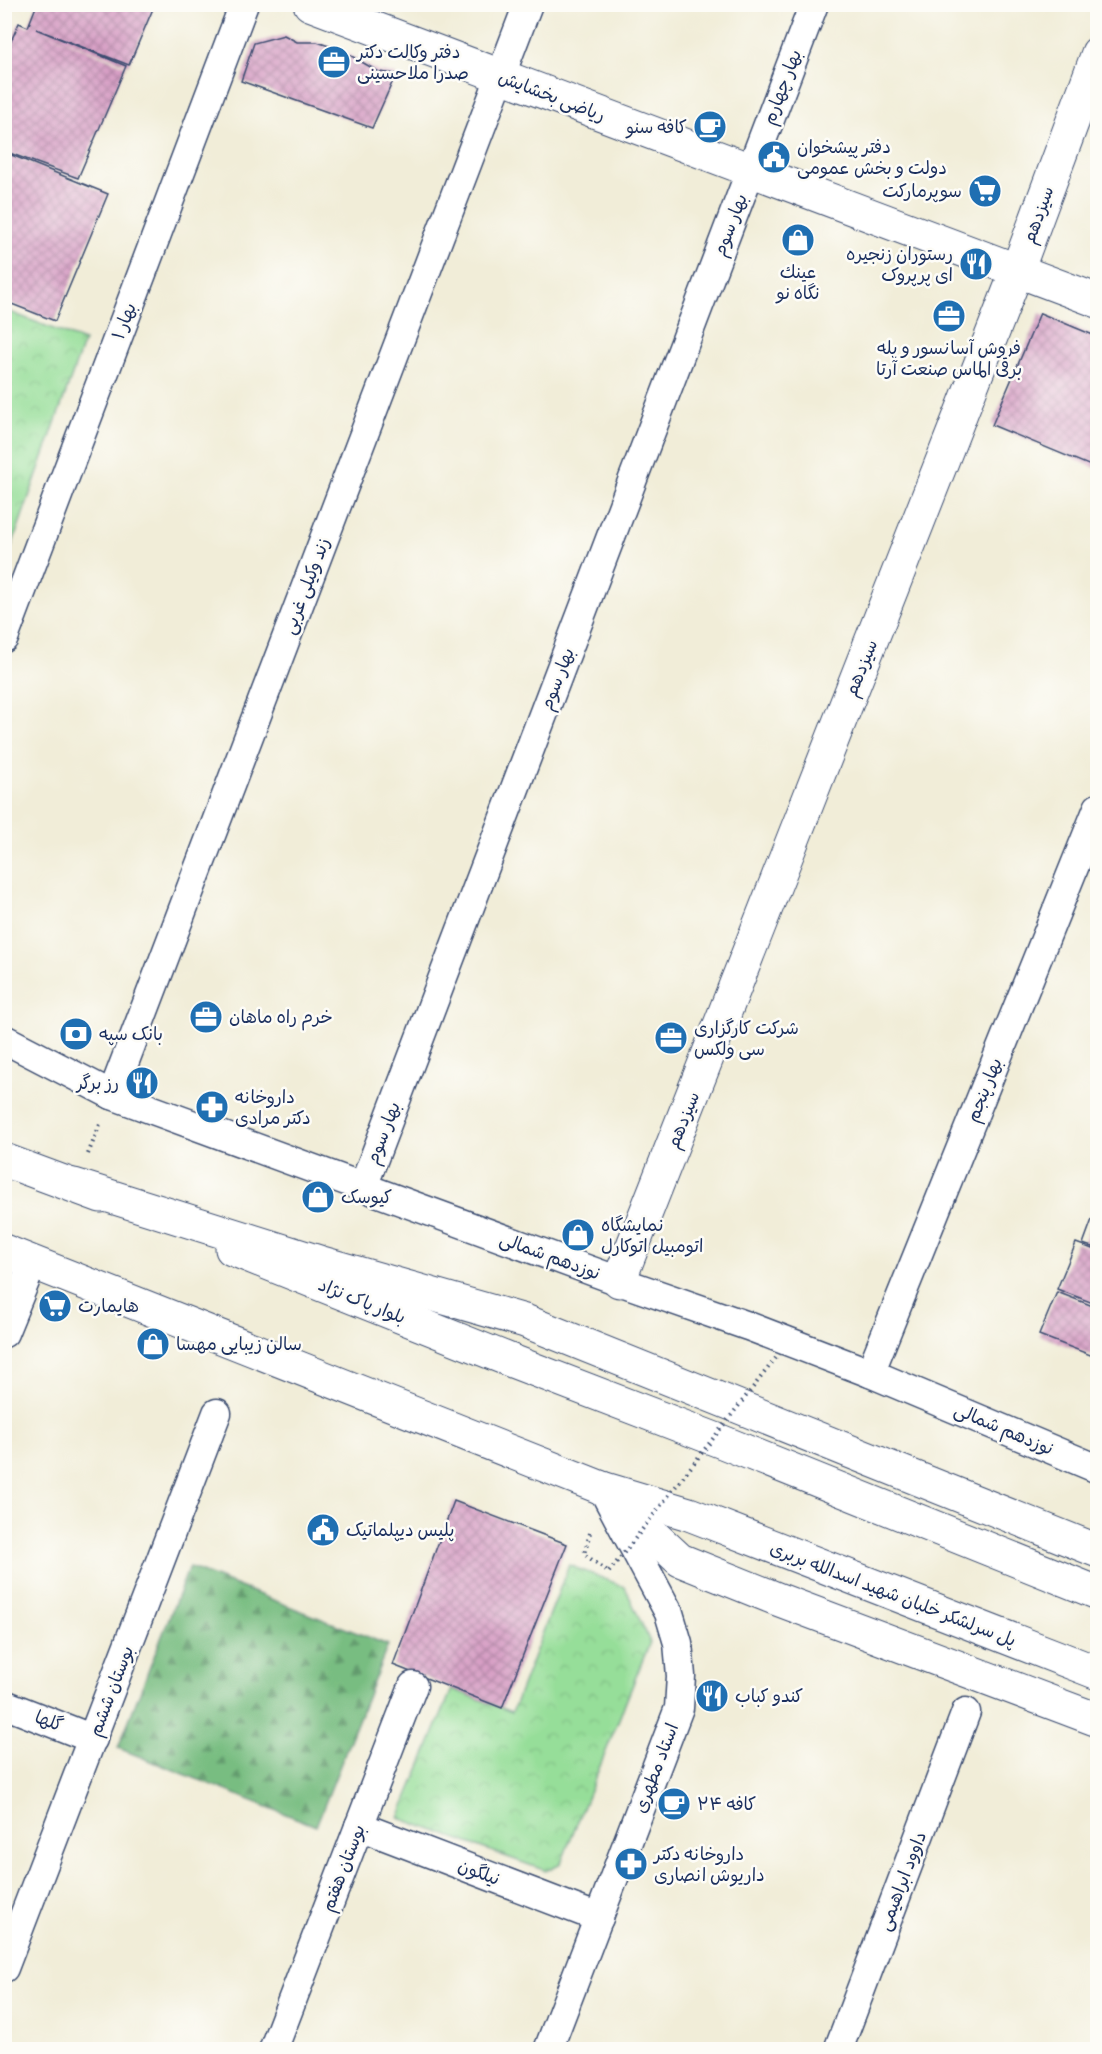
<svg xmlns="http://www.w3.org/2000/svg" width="1102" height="2054" viewBox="0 0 1102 2054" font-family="Pangolin,'Playpen Sans Arabic',sans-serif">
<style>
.forest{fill:url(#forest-firs);stroke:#4a7670;stroke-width:1.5}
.park{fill:url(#park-crowns);stroke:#58867c;stroke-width:1.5}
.building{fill:url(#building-cross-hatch)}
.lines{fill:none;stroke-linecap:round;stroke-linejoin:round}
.minor-casing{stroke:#3b4c70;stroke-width:31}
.tertiary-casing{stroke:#3b4c70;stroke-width:35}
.secondary-casing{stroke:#3b4c70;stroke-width:35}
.trunk-casing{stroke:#3b4c70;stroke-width:35}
.path{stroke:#3b4c70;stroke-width:4;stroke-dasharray:1.5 4.5;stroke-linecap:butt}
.minor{stroke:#fff;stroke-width:28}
.tertiary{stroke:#fff;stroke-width:33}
.secondary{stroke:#fff;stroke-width:33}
.trunk{stroke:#fff;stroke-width:33}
.path-bridge{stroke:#3b4c70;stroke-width:4;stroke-dasharray:1.5 4.5;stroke-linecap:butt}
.labels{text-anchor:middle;stroke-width:5;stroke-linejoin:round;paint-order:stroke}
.poi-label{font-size:18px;fill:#1b2f5e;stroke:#fdfcf7;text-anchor:start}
.street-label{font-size:18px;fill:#1b2f5e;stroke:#fdfcf7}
</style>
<defs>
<pattern id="forest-firs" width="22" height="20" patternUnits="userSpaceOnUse" patternTransform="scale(1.5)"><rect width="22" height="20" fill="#78bd81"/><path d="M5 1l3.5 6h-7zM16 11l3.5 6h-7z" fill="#629a6d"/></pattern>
<pattern id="park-crowns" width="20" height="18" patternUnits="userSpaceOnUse" patternTransform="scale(1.5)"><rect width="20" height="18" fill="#96de99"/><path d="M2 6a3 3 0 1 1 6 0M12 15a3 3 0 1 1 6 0" fill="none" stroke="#81bf86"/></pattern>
<pattern id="building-cross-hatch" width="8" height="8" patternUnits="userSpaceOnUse" patternTransform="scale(1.5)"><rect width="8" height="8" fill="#d79fc5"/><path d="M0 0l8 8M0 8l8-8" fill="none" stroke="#ae82a3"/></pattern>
</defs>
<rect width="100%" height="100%" fill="#fdfcf7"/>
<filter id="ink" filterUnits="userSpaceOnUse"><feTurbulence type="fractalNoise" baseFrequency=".0167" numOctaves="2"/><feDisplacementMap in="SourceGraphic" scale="12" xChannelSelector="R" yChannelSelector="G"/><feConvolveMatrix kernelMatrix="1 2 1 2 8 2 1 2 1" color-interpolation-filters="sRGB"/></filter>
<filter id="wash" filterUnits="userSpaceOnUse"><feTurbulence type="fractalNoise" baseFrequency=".008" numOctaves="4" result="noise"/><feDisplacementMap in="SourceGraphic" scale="24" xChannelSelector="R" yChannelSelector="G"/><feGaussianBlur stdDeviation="1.35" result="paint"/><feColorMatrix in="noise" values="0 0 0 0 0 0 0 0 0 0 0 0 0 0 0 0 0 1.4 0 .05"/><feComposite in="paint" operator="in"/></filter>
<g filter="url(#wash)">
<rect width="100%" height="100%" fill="#f1edd8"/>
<polygon class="forest" points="189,1567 388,1645 316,1826 118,1748"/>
<g class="park">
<polygon points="5,310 84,341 5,565"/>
<polygon points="569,1565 625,1587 650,1642 561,1863 546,1871 399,1818 452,1689 512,1712"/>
</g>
<g id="blocks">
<g class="building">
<polygon points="37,4 155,4 129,65 36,29 126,66 78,178 4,151 4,57 19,23 28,27"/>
<polygon points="284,35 297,42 317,42 341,50 379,72 396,74 372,128 241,81 254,43"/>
<polygon points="4,152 108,194 55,321 4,301"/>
<polygon points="1040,313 1098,337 1098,469 992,425"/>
<polygon points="1097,1206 1098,1206 1098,1249 1083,1244"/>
<polygon points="1076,1243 1098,1251 1098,1305 1057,1289"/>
<polygon points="1057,1292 1098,1308 1098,1358 1039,1335"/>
<polygon points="454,1501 567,1544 502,1708 393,1665"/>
</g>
</g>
</g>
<g filter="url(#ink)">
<use href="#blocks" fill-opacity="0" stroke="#3b4c70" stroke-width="1.5"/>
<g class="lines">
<g class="minor-casing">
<g id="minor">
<polyline points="4,638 244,4"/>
<polyline points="4,1039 112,1095 619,1281 748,1326 870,1373 1098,1469"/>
<polyline points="112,1095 528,4"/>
<polyline points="363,1187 814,4"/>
<polyline points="4,1333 33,1262"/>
<polyline points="870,1373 1098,808"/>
<polyline points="4,1704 93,1739"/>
<polyline points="359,1826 599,1918"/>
<polyline points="4,1968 217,1413"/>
<polyline points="273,2050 413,1686"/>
<polyline points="548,2050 679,1708 681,1676 678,1643 669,1613 608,1499"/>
<polyline points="838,2050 966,1712"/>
</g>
</g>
<g class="tertiary-casing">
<g id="tertiary">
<polyline points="310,4 1098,301"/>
<polyline points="619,1281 1017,271 1098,53"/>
</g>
</g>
<g class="secondary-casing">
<g id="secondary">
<polyline points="4,1160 101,1196"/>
<polyline points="232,1249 512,1361 720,1441 1098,1593"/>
<polyline points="4,1251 602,1488 689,1514 1098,1673"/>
</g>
</g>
<g class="trunk-casing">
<g id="trunk">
<polyline points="74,1185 319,1262 525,1321 1098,1551"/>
<polyline points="602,1488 680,1560 777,1599 1098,1720"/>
</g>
</g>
<g class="path">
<polyline points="88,1154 101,1122"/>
<polyline points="590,1533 584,1554 609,1572"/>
</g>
<use href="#minor" class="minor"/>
<use href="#tertiary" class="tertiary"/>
<use href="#secondary" class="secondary"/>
<use href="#trunk" class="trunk"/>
<polyline class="path-bridge" points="609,1572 779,1354"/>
</g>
</g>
<defs>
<g id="office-disc" transform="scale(1.725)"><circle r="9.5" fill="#1f6fb2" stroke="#fdfcf7"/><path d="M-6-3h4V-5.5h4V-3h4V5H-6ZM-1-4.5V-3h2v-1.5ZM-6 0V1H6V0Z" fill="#fff"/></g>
<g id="cafe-disc" transform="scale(1.725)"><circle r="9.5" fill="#1f6fb2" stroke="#fdfcf7"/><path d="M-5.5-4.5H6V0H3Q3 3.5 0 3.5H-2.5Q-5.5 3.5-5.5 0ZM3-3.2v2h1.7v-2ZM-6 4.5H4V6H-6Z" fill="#fff"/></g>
<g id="civic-disc" transform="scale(1.725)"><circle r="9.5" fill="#1f6fb2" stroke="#fdfcf7"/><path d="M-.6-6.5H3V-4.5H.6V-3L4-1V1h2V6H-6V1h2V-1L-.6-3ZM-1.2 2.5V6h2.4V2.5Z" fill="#fff"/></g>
<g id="supermarket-disc" transform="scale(1.725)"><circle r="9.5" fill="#1f6fb2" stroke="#fdfcf7"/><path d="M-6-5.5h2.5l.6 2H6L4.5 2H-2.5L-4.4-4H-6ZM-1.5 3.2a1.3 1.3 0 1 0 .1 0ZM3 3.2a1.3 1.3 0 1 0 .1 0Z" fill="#fff"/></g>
<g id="shop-disc" transform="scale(1.725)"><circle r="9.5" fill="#1f6fb2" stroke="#fdfcf7"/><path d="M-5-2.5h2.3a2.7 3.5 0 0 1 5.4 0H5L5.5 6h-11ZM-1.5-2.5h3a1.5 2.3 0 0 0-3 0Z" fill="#fff"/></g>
<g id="restaurant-disc" transform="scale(1.725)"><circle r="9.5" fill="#1f6fb2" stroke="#fdfcf7"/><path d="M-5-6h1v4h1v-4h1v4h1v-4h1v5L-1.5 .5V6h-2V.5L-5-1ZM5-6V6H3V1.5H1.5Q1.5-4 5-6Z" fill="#fff"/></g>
<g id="bank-disc" transform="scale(1.725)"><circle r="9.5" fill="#1f6fb2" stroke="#fdfcf7"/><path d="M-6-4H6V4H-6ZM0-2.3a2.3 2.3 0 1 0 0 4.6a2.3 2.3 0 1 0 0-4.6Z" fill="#fff"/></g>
<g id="pharmacy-disc" transform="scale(1.725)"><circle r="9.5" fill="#1f6fb2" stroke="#fdfcf7"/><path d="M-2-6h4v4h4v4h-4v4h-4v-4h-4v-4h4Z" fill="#fff"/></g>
</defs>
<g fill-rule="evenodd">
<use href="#office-disc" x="334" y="62"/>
<use href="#cafe-disc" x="710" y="127"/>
<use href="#civic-disc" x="774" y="157"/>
<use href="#supermarket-disc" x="985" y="191"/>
<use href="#shop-disc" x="798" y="240"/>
<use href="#restaurant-disc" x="976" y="264"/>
<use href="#office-disc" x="949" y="316"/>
<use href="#office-disc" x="206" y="1017"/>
<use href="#bank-disc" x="76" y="1034"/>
<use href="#office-disc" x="671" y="1038"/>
<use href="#restaurant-disc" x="142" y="1083"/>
<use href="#pharmacy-disc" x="212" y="1107"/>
<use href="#shop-disc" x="318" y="1197"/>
<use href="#shop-disc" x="578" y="1235"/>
<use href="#supermarket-disc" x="55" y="1306"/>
<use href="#shop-disc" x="153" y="1344"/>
<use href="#civic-disc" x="323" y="1530"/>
<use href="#restaurant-disc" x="712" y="1696"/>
<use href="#cafe-disc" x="674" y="1804"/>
<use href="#pharmacy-disc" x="631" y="1864"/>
</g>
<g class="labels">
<g class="poi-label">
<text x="357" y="58">دفتر وکالت دکتر<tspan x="357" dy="21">صدرا ملاحسینی</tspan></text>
<text x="687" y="133" text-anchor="end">کافه سنو</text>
<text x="797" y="153">دفتر پیشخوان<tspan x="797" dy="21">دولت و بخش عمومی</tspan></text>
<text x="962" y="197" text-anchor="end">سوپرمارکت</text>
<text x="953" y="260" text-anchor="end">رستوران زنجیره<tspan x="953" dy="21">ای پرپروک</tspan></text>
<text x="798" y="278" text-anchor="middle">عينك<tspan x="798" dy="21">نگاه نو</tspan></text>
<text x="949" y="354" text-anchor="middle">فروش آسانسور و پله<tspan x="949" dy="21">برقی الماس صنعت آرتا</tspan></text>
<text x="229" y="1023">خرم راه ماهان</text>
<text x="694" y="1034">شرکت کارگزاری<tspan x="694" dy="21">سی ولکس</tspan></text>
<text x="99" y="1040">بانک سپه</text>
<text x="119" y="1089" text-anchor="end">رز برگر</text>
<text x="235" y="1103">داروخانه<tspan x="235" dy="21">دکتر مرادی</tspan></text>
<text x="341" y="1203">کیوسک</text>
<text x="601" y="1231">نمایشگاه<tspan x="601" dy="21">اتومبیل اتوکارل</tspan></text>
<text x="78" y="1312">هایمارت</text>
<text x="176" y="1350">سالن زیبایی مهسا</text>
<text x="346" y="1536">پلیس دیپلماتیک</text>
<text x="735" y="1702">کندو کباب</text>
<text x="697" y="1810">کافه ۲۴</text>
<text x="654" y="1860">داروخانه دکتر<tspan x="654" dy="21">داریوش انصاری</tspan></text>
</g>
<g class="street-label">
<text transform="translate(782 87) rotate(-69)" y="6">بهار چهارم</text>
<text transform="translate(552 96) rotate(21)" y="6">ریاضی بخشایش</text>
<text transform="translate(1038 215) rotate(-70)" y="6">سیزدهم</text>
<text transform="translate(730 225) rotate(-69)" y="6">بهار سوم</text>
<text transform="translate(124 321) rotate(-69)" y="6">بهار ۱</text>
<text transform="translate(306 586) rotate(-69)" y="6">زند وکیلی غربی</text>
<text transform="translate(861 668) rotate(-68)" y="6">سیزدهم</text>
<text transform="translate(557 679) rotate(-69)" y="6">بهار سوم</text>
<text transform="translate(984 1090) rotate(-68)" y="6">بهار پنجم</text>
<text transform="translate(683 1120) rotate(-68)" y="6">سیزدهم</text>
<text transform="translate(383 1133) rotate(-69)" y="6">بهار سوم</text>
<text transform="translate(550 1256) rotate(20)" y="6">نوزدهم شمالی</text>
<text transform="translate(362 1301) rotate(22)" y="6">بلوار پاک نژاد</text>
<text transform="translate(1004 1429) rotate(23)" y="6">نوزدهم شمالی</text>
<text transform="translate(893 1594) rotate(21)" y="6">پل سرلشکر خلبان شهید اسدالله بربری</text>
<text transform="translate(111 1691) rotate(-69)" y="6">بوستان ششم</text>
<text transform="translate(49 1721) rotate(21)" y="6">گلها</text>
<text transform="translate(656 1768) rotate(-69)" y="6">استاد مطهری</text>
<text transform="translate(343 1868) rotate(-69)" y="6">بوستان هفتم</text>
<text transform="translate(479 1872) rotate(21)" y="6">نیلگون</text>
<text transform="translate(902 1881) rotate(-69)" y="6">داوود ابراهیمی</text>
</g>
</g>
<rect width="1102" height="2054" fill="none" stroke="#fdfcf7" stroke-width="24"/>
</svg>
